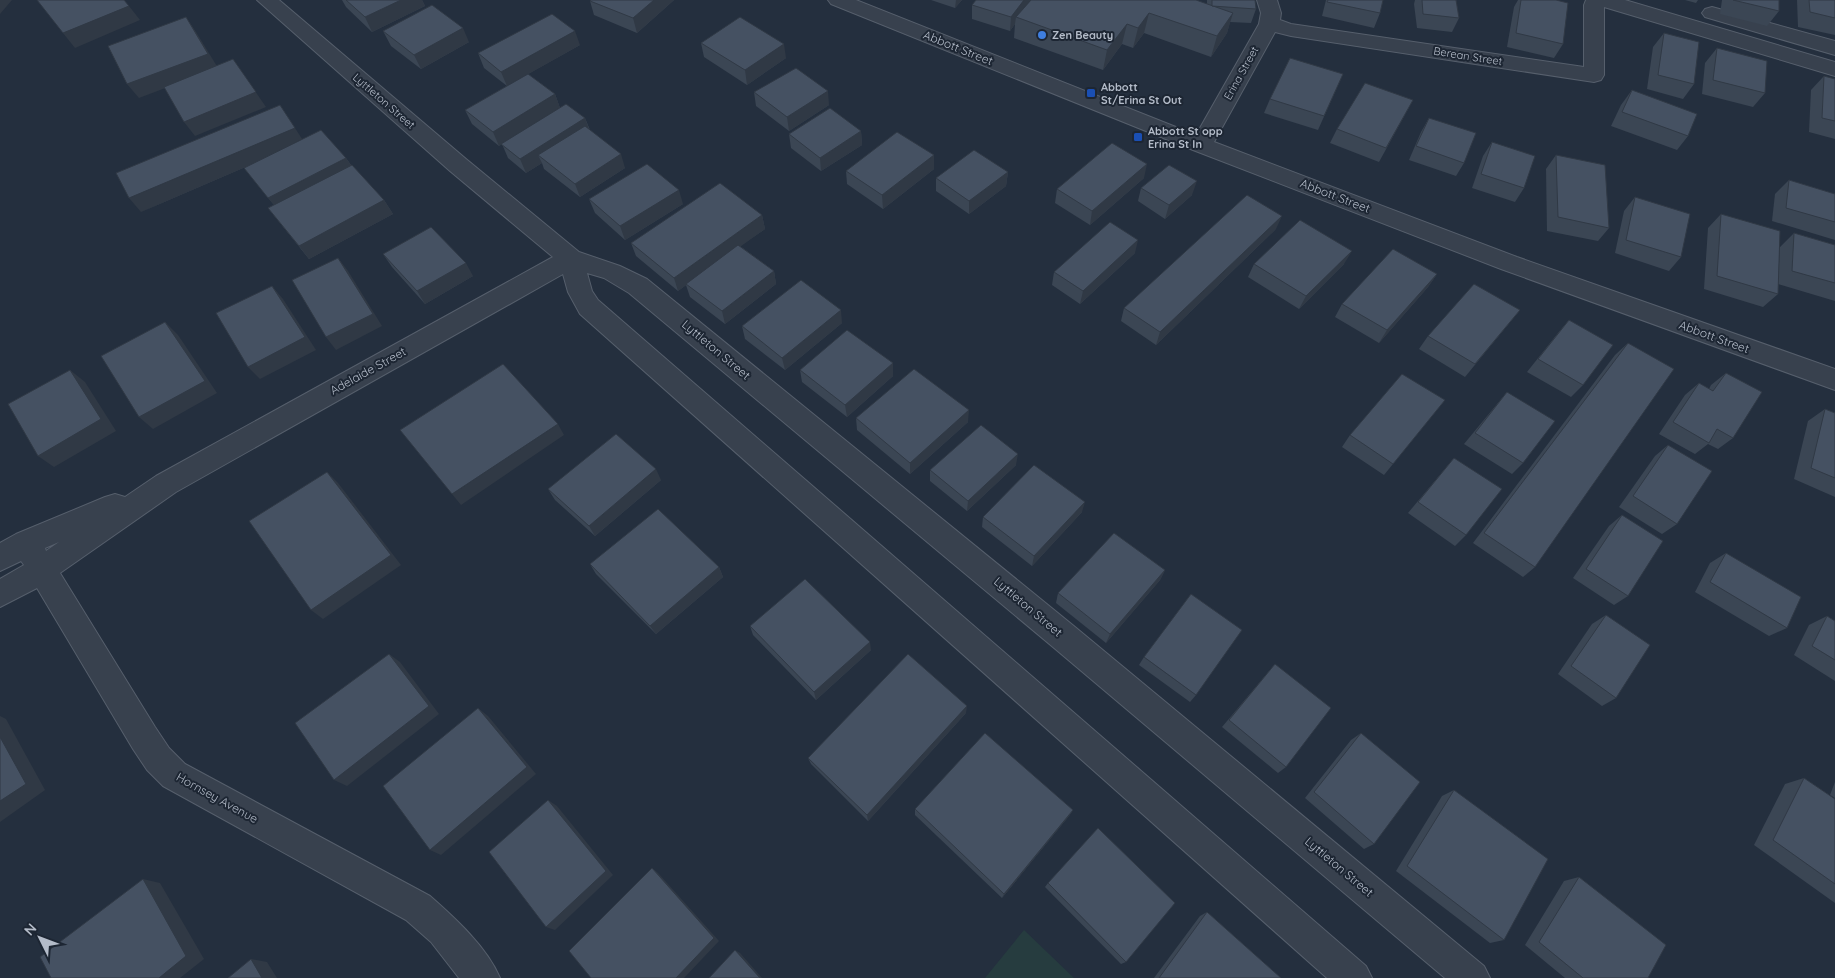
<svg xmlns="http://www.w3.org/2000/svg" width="1835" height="978" viewBox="0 0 1835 978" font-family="Quicksand,sans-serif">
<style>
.green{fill:#263c3f}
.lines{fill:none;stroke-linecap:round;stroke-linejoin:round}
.minor-casing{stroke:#565f6c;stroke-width:2}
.minor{fill:#38414e;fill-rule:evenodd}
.wall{fill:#3b4654}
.shaded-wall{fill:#303945}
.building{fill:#455162;stroke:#303945}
.shop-dot{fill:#3f7fe0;stroke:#1d2633;stroke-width:2}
.transit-dot{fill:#1a4fb4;stroke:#1d2633;stroke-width:2}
.labels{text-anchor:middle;stroke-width:4;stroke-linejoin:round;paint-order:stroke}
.far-poi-label{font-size:11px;font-weight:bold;fill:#b4bcc9;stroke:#1d2633;text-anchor:start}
.far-street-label{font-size:11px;fill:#b4bcc9;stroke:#1d2633}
.street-label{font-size:12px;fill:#b4bcc9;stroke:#1d2633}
</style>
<rect width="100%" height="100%" fill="#242f3e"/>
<polygon class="green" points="1024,930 1074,978 985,978"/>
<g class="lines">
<g class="minor-casing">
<g id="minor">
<path d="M257,0H279L466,159L579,252L620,266L647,279L1075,627L1484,966L1490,978H1445L1053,647L629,293L604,278L587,273L592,291L598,300L1366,966L1372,978H1327L580,314L568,292L563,274L176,492L60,573L155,727L169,748L185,764L430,896C455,918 487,947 500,978H459L431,942L406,920L163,786L147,770L133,749L37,588L0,607V579L24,565L21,561L0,571V543L16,534L105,497L115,494L125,497L156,476L553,257L450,171ZM59,542L46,551L45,548Z"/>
<polygon points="828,0 856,0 1196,135 1259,24 1261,13 1257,0 1277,0 1281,13 1280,20 1291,24 1584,67 1584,5 1586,0 1625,0 1835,62 1835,76 1604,7 1604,75 1601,80 1594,82 1291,36 1275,32 1214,142 1517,257 1835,369 1835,390 1501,269 1193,150 831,4"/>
<polygon points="1712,7 1835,41 1835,55 1705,17 1702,13 1705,9"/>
</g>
</g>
<use href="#minor" class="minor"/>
</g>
<g class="wall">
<polygon points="342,0 422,0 425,6 372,32 346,7"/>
<polygon points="591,0 674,0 637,33 594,15 590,1"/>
<polygon points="931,0 962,0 955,8"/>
<polygon points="1207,0 1255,0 1256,9 1251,23 1230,22 1227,33 1211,57 1144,33 1133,48 1122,44 1103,70 1014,38 1015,24 1010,31 972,19 972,5 1207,4"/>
<polygon points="1326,0 1383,0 1380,13 1374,28 1322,16"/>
<polygon points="1415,0 1456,0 1459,18 1452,32 1417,28 1414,4"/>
<polygon points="1518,0 1556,0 1563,44 1554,58 1507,47 1514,7"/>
<polygon points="1685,0 1698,0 1696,3"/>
<polygon points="1722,0 1779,0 1779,11 1767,26 1720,14"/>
<polygon points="1797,0 1835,0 1835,35 1798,27"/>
<polygon points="383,31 469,42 421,69 391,46"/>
<polygon points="1664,33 1694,84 1683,99 1647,89 1653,47"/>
<polygon points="701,43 786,58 747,85 704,57"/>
<polygon points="580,45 528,74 555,94 560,108 585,118 590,130 625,168 580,197 544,169 542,163 526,173 508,158 502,144 499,146 472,124 465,110 507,86 484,68 478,53"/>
<polygon points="1717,48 1765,93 1753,107 1702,94 1705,63"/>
<polygon points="1343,74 1318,130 1264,113 1270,99"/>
<polygon points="1824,76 1835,79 1835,139 1809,132 1811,90"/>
<polygon points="1632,90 1688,136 1677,150 1611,126 1621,105"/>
<polygon points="754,92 829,105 789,131 756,106"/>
<polygon points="1413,100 1379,162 1330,143 1337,129"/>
<polygon points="1429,118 1464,163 1456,176 1409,160 1421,132"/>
<polygon points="861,131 862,145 821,171 791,148 789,134"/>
<polygon points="302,139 346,158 351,165 384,200 393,214 309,259 268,208 274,205 244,168 250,165 141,212"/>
<polygon points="1492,142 1524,188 1515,202 1472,188 1483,156"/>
<polygon points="1556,155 1609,228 1598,241 1547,231 1546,169"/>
<polygon points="934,169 883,209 847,184 846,171"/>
<polygon points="1008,172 1006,186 969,214 936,191 936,178"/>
<polygon points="1144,178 1090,225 1055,203 1057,189"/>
<polygon points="1789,180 1835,194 1835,240 1772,221 1775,194"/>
<polygon points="1141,188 1192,195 1165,219 1138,201"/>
<polygon points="1635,197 1681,257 1669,271 1615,253 1624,211"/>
<polygon points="589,199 683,204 625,240 595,213"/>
<polygon points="1721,214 1778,281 1780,247 1794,233 1835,245 1835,301 1778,284 1778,294 1763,307 1704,289 1708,228"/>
<polygon points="762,215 765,229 740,246 774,271 776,284 725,324 690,297 686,285 678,291 636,256 631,243"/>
<polygon points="1276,229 1156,345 1121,321 1124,308"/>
<polygon points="1135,253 1080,304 1052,285 1054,272"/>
<polygon points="383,254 473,276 425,304 392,267"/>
<polygon points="1254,264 1344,264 1299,309 1248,277"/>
<polygon points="1437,274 1428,287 1379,343 1335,317 1342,304"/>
<polygon points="1520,310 1465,377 1419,349 1428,336"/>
<polygon points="1569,320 1583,385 1571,397 1527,372 1558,333"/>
<polygon points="842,323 785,370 745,339 742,326"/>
<polygon points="1628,343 1535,567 1523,577 1473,543 1615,355"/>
<polygon points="893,363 893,376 847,417 802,382 800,370"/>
<polygon points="1726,373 1733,438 1718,449 1708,444 1695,454 1659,434 1685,395 1699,383 1709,389 1711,385"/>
<polygon points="1507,392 1523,463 1512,474 1464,444"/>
<polygon points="1445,400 1384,475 1342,447 1350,435"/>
<polygon points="1825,409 1835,413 1835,497 1794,479 1808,421"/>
<polygon points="856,418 968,422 910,474 857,430"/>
<polygon points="1668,445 1677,524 1662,534 1619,507 1655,456"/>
<polygon points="1454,458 1466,535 1455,546 1408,513"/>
<polygon points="1016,465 967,511 930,481 930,470"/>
<polygon points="661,480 595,536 555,500 548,489"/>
<polygon points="1082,512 1032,566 982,527 983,517"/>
<polygon points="1622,515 1628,596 1614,605 1573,578 1609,526"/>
<polygon points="1726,553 1787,628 1769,636 1695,592 1710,563"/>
<polygon points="590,564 719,567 723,577 656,634 596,574"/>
<polygon points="1165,570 1160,580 1106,643 1056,603 1058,593"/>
<polygon points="1606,615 1616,698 1602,706 1558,674 1592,624"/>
<polygon points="1827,616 1835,621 1835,681 1794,655 1809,625"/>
<polygon points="750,626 871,650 816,700 753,635"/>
<polygon points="1144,657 1196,695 1190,702 1139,665"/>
<polygon points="1275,664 1286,767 1278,773 1222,727"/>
<polygon points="966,713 868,821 811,764 808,758"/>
<polygon points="1361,733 1374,844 1364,849 1305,798 1351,740"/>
<polygon points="1804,778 1835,799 1835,903 1754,845 1785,784"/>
<polygon points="1835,782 1835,798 1830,795"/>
<polygon points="1454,790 1504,940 1490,943 1396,871 1442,796"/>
<polygon points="915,809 1073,810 1069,816 1002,898 915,815"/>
<polygon points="1579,877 1648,978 1565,978 1525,945 1564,881"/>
<polygon points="1048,883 1126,962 1121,964 1045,887"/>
<polygon points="1207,912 1281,978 1154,978 1200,916"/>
</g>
<g class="shaded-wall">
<polygon points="0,0 12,0 0,14"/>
<polygon points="401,0 422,0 425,6 372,32 365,17"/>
<polygon points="654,0 674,0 637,33 633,18"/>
<polygon points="956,0 962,0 955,8"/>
<polygon points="1024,0 1033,0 1016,17 1015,24 1010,31 1011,17"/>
<polygon points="129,6 140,20 75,48 63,33"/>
<polygon points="1149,13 1144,33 1133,48 1138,28"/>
<polygon points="1233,13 1227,33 1211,57 1217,36"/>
<polygon points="186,17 196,32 218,68 139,98 127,84"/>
<polygon points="1127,24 1122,44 1103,70 1107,50"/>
<polygon points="463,28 469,42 421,69 414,55"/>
<polygon points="575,31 580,45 507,86 501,72"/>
<polygon points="784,44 786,58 747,85 745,70"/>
<polygon points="233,59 266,107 195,136 184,122"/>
<polygon points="828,91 829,105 789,131 787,117"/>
<polygon points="555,94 560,108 499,146 493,132"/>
<polygon points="585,118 590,132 538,155 542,163 526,173 520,159"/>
<polygon points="295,128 304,142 141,212 129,198"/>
<polygon points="861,131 862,145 821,171 820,158"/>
<polygon points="621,154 625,168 580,197 575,184"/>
<polygon points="934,155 934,169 883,209 882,195"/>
<polygon points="346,158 355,171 279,211 268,198"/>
<polygon points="1147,164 1144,178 1090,225 1092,211"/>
<polygon points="1008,172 1006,186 969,214 969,201"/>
<polygon points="1197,181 1192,195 1165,219 1169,205"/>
<polygon points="679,190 683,204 625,240 620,226"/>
<polygon points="384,200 393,214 309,259 299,246"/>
<polygon points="762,215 765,229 678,291 674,278"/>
<polygon points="1282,216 1276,229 1156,345 1160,332"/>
<polygon points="1138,240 1135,253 1080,304 1083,291"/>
<polygon points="1352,251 1344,264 1299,309 1306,296"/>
<polygon points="338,258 348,271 382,326 336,350 326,337"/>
<polygon points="466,263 473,276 425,304 417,291"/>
<polygon points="774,271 776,284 725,324 722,311"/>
<polygon points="1437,274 1428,287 1379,343 1387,330"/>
<polygon points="272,286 283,299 316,350 260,379 248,367"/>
<polygon points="841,310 842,323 785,370 782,358"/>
<polygon points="165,322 178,335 217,393 153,429 139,417"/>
<polygon points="893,363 893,376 847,417 845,405"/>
<polygon points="70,370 85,382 116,431 54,467 38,456"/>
<polygon points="969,410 968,422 910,474 910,463"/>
<polygon points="558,424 564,435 461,505 452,494"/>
<polygon points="1018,454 1016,465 967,511 968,501"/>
<polygon points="656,469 661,480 595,536 589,526"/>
<polygon points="327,472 338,483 401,565 323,619 311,610"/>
<polygon points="1085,502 1082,512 1032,566 1034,556"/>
<polygon points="719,567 723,577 656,634 650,626"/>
<polygon points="1165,570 1160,580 1106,643 1110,634"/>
<polygon points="870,642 871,650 816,700 814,692"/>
<polygon points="389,654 400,662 439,714 347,786 334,780"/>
<polygon points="967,706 966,713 868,821 867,815"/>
<polygon points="478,708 488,716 536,774 441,855 430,850"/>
<polygon points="0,716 6,719 45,790 0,822"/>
<polygon points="548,800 557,806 613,875 555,930 546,927"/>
<polygon points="1073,810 1069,816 1002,898 1004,894"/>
<polygon points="652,868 658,873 719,941 684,978 676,978"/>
<polygon points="143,879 160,883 204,959 180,978 159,978"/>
<polygon points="735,950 740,953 762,978 760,978"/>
<polygon points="251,959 267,962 277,978 262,978"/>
</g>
<g class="building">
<polygon points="37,0 124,0 129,6 63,33"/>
<polygon points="346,0 401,0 365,17"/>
<polygon points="591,0 654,0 633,18 590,1"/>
<polygon points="976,0 1024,0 1011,17 972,5"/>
<polygon points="1031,0 1196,0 1233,13 1217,36 1149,13 1138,28 1127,24 1107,50 1016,17"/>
<polygon points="1212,0 1255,0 1256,9 1212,6"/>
<polygon points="1328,0 1383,0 1380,13 1327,2"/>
<polygon points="1422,0 1456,0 1459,18 1423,14"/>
<polygon points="1521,0 1556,0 1568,3 1563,44 1516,33"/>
<polygon points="1733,0 1779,0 1779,11"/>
<polygon points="1809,0 1835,0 1835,18 1810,12"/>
<polygon points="432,5 463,28 414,55 383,31"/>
<polygon points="552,14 575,31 501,72 478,53"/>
<polygon points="186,17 208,54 127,84 108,46"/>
<polygon points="740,17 784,44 745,70 701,43"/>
<polygon points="1664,33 1699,42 1694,84 1658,75"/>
<polygon points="1717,48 1767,61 1765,93 1713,80"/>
<polygon points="1290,58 1343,74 1324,116 1270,99"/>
<polygon points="233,59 256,92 184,122 164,87"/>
<polygon points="796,68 828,91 787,117 754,92"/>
<polygon points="528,74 555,94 493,132 465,110"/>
<polygon points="1824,76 1835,79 1835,121 1822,118"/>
<polygon points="1365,83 1413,100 1386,148 1337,129"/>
<polygon points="1632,90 1697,114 1688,136 1622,112"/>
<polygon points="566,104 585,118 520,159 501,144"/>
<polygon points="280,105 295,128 129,198 116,173"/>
<polygon points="830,108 861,131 820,158 789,134"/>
<polygon points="1429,118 1476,133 1464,163 1416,146"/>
<polygon points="585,126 621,154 575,184 538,155"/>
<polygon points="321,130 346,158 268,198 244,168"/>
<polygon points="897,132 934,155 882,195 846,171"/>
<polygon points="1492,142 1535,156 1524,188 1481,174"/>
<polygon points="1112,143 1147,164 1092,211 1057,189"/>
<polygon points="974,150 1008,172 969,201 936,178"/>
<polygon points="1556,155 1605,165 1609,228 1558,217"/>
<polygon points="647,164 679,190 620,226 589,199"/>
<polygon points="352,165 384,200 299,246 268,208"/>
<polygon points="1169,165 1197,181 1169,205 1141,188"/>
<polygon points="1789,180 1835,194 1835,222 1786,208"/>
<polygon points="720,183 762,215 674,278 631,243"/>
<polygon points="1247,195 1282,216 1160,332 1124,308"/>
<polygon points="1635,197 1690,214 1681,257 1626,240"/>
<polygon points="1721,214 1780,231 1778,294 1717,276"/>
<polygon points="1300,220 1352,251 1306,296 1254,264"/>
<polygon points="1110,222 1138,240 1083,291 1054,272"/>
<polygon points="431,227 466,263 417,291 383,254"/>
<polygon points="1794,233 1835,245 1835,283 1792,271"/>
<polygon points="738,245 774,271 722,311 686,284"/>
<polygon points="1393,249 1437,274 1387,330 1342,304"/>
<polygon points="338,258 373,314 326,337 292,280"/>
<polygon points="801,280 841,310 782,358 742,326"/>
<polygon points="1474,284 1520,310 1475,364 1428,336"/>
<polygon points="272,286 305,337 248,367 216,313"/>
<polygon points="1569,320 1613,345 1583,385 1538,359"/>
<polygon points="165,322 205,381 139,417 101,356"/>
<polygon points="847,330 893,363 845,405 800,370"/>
<polygon points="1628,343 1674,369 1535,567 1484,533"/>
<polygon points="503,364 558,424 452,494 400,430"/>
<polygon points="914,369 969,410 910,463 856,418"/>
<polygon points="70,370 101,419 38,456 8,404"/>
<polygon points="1726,373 1762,392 1733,438 1717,429 1709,443 1673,422 1699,383 1713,391"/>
<polygon points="1402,374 1445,400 1393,464 1350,435"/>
<polygon points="1507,392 1555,421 1523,463 1475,433"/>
<polygon points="1825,409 1835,413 1835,478 1811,468"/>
<polygon points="981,425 1018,454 968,501 930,470"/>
<polygon points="616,434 656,469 589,526 548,489"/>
<polygon points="1668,445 1712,471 1677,524 1633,496"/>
<polygon points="1454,458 1502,489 1466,535 1418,502"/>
<polygon points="1034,465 1085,502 1034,556 983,517"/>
<polygon points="327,472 391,555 311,610 249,521"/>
<polygon points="658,509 719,567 650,626 590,564"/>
<polygon points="1622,515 1663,541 1628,596 1586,569"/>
<polygon points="1114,533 1165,570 1110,634 1058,593"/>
<polygon points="1726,553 1801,597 1787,628 1710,582"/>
<polygon points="805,579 870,642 814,692 750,626"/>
<polygon points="1191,594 1242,630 1196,695 1144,657"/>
<polygon points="1606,615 1650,645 1616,698 1571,666"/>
<polygon points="1827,616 1835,621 1835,660 1812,646"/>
<polygon points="389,654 429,706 334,780 295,723"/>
<polygon points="908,654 967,706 867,815 808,758"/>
<polygon points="1275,664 1331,708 1286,767 1229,720"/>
<polygon points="478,708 527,767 430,850 383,786"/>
<polygon points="985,733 1073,810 1004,894 915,809"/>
<polygon points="1361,733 1420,782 1374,844 1314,792"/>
<polygon points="0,737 26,784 0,801"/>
<polygon points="1804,778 1835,799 1835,884 1773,840"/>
<polygon points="1454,790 1548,859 1504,940 1407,866"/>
<polygon points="548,800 606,871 546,927 489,852"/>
<polygon points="1098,828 1175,903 1126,962 1048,883"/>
<polygon points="652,868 714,938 676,978 591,978 569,951"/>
<polygon points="1579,877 1666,945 1648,978 1583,978 1539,942"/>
<polygon points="143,879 186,956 159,978 51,978 40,957"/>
<polygon points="1207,912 1281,978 1159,978"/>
<polygon points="735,950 760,978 709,978"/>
<polygon points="251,959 262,978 228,978"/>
</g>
<circle class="shop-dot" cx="1042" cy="35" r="5"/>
<g class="transit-dot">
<rect x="1086" y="88" width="10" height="10" rx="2.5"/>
<rect x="1133" y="132" width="10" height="10" rx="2.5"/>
</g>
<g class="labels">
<g class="far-poi-label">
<text x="1052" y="39">Zen Beauty</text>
<text x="1101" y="91">Abbott<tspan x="1101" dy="13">St/Erina St Out</tspan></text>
<text x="1148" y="135">Abbott St opp<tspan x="1148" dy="13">Erina St In</tspan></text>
</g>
<g class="far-street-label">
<text transform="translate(1468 56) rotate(9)" y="4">Berean Street</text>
<text transform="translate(1241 73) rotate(-61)" y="4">Erina Street</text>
<text transform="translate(384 101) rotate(41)" y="4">Lyttleton Street</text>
</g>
<g class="street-label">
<text transform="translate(958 48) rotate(22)" y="4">Abbott Street</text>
<text transform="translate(1335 196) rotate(21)" y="4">Abbott Street</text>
<text transform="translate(1714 337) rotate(20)" y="4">Abbott Street</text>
<text transform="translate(716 350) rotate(40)" y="4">Lyttleton Street</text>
<text transform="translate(368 371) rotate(-29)" y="4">Adelaide Street</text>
<text transform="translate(1028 607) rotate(40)" y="4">Lyttleton Street</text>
<text transform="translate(217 798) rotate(29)" y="4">Hornsey Avenue</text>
<text transform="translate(1339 867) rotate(40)" y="4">Lyttleton Street</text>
</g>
</g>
<g transform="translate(40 938) rotate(312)" stroke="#1d2633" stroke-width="4" paint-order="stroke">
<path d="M0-4L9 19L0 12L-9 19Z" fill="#b4bcc9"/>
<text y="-8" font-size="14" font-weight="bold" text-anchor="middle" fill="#b4bcc9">N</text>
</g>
</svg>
